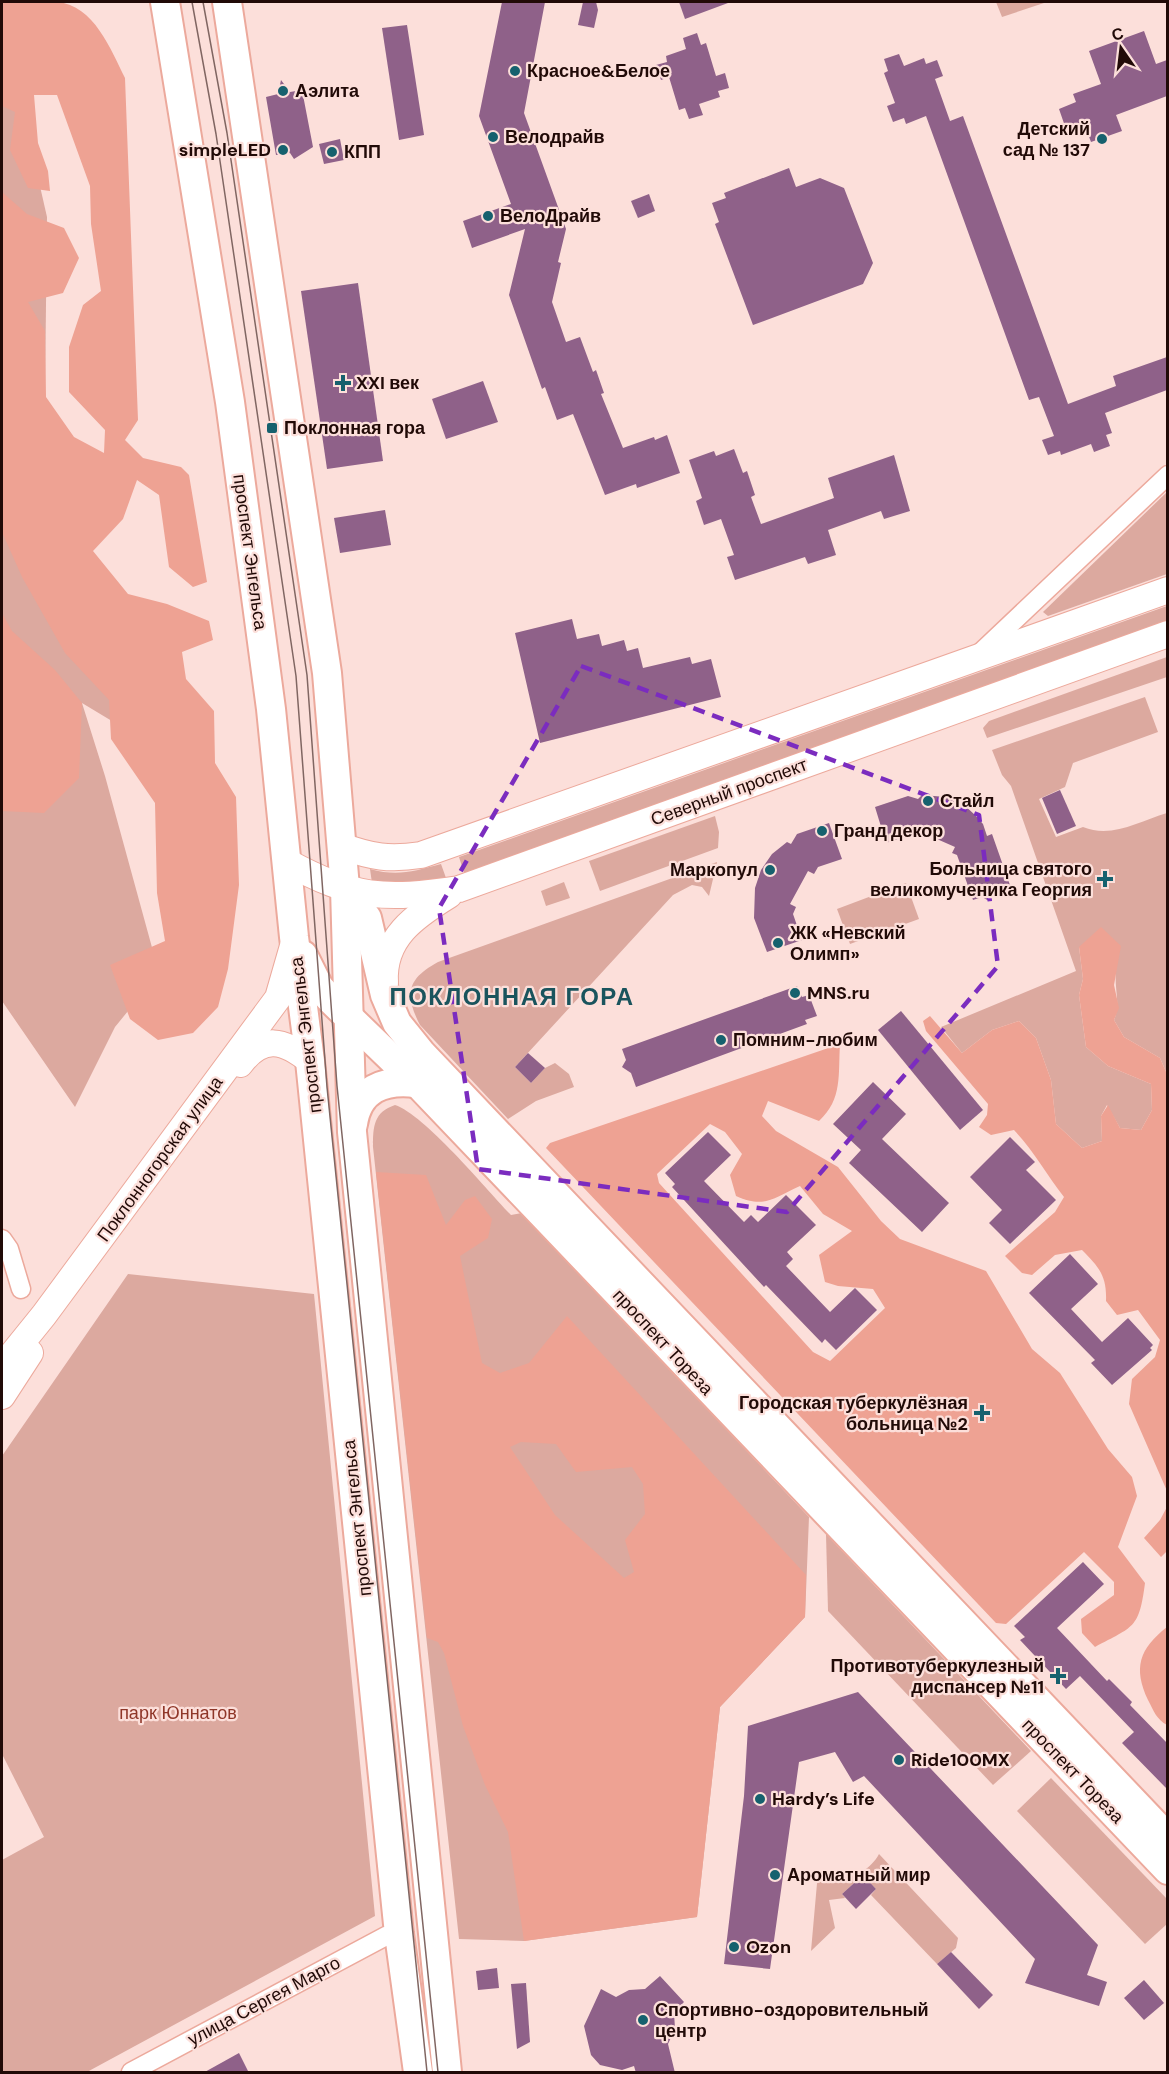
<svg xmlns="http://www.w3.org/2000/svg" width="1169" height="2074" viewBox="0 0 1169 2074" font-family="'DM Sans',sans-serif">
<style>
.green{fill:#dca99f}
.forest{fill:#eea293;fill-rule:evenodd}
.building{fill:#8f6189}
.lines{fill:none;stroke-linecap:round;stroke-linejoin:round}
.street-casing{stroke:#eca99c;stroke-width:21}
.secondary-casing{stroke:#eca99c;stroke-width:28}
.primary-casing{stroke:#eca99c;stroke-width:32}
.street{stroke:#fff;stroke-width:18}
.secondary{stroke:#fff;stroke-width:26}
.primary{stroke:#fff;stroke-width:28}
.tram{stroke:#806662;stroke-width:1.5}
.marked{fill:none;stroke:#7b2cbf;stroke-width:4.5;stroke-dasharray:12 8;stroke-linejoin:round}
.poi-dot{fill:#16616e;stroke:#fcdfda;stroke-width:2}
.labels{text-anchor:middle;stroke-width:4.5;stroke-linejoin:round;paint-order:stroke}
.poi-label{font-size:18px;font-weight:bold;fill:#210a07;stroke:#fcdfda;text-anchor:start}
.street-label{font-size:18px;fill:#210a07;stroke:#fcdfda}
.park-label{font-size:18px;fill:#8f3628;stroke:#fcdfda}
.district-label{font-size:24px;font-weight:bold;letter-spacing:1.5px;fill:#1a545d;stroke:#fcdfda}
</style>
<rect width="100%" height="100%" fill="#fcdfda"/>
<g class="green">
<polygon points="996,2 1047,2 1002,17"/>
<polygon points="2,20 47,217 45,391 2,405"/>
<polygon points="1167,492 1167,574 1048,616 1043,612"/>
<polygon points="2,496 150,744 82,703 105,776 159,973 115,1027 75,1107 2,1001"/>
<polygon points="1167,606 1167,624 464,873 459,857"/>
<polygon points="1167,657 1167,677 987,738 983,728 989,721"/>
<path d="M1145,697L1158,732L1073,763L1065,787L1039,799L1056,837L1083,827C1112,839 1139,821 1167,813V1074L1160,1058L1124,1037L1114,1020C1121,1004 1114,989 1116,971L1079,947L1083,979L1079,995L1086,1047L1108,1066L1151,1084L1152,1110L1141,1130L1120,1128L1107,1105L1101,1116L1102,1141L1082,1148L1056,1124L1051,1080L1036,1038L1019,1021L992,1030L962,1053L941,1027L1076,971L1011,786L1002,775L992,750Z"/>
<polygon points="715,816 719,832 718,848 600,891 589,861"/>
<path d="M717,862L709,896L702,887L692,885L673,895L515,1067L531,1083L545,1068L555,1063L569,1074L574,1087L536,1101L508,1119L420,1025C404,994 407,979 438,962Z"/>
<path d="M441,864L446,878L413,884L372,883L370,869C398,877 414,871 441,864Z"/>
<polygon points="564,882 570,898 546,906 541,891"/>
<polygon points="906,883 919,919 850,944 837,909"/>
<path d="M395,1105C425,1115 486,1189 511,1215L522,1213L809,1517L805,1617L720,1707L697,1917L524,1941L459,1939L373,1147C373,1126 374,1112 395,1105Z"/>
<polygon points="128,1274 314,1294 375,1916 87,2072 2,2072 2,1860 44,1837 2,1754 2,1456"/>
<polygon points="826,1534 1031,1751 993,1785 828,1611"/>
<polygon points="1051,1778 1167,1899 1167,1924 1145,1944 1017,1811"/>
<path d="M879,1854L958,1938L956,1948L937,1964L871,1895L876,1889L863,1875L842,1894L845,1898L829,1900L835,1928L811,1951L818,1872C839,1885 868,1875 879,1854Z"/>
</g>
<g class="forest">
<path d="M2,2C20,2 39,0 57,2C94,5 111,50 125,78L138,420L125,440L143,458L181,467L189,475L207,582L193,587L169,567L159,495L137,480L123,519L93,551L128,594L167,604L209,621L213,640L182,652L186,679L214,711L215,763L236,797L239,885L228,969L218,1007L193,1033L158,1040L130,1019L110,965L165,941L157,893L155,803L111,739L109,700L65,653L22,577L2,532V192L27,214L64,228L79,258L63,293L28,302L45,331L46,397L74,437L104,453L105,430L69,392V347L83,305L101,291L91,224L90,186L57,95H34L38,143L48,171L50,191L28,188L10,150L15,112L2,106Z"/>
<polygon points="2,613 12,631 55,670 82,703 79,778 44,813 2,811"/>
<path d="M1101,927L1121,946L1114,985L1119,1008L1114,1020L1124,1037L1160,1058L1167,1074V1491L1129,1404L1132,1379L1155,1357L1160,1340L1138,1310L1117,1315L1106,1301C1107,1276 1099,1267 1082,1250L1055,1255L1032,1275L1022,1273L1005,1256L1055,1212L1064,1197C1047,1175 1034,1151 1014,1130L991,1135L979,1127L987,1115L988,1104L926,1031L923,1021L930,1016L962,1053L992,1030L1019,1021L1036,1038L1051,1080L1056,1124L1082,1148L1102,1141L1101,1116L1108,1105L1120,1128L1141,1130L1152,1110L1151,1084L1108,1066L1086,1047L1079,995L1083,979L1079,947Z"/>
<path d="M840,1044C838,1074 843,1099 819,1121L768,1101L762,1116L776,1131L838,1167L881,1221L900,1239L986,1271L1032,1349L1060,1373L1108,1449L1132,1477L1137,1496L1118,1547L1145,1583C1139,1629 1134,1626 1095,1647L1082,1633L1081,1619L1114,1595V1582L1084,1552L1006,1624L996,1623L546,1148L550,1143ZM710,1124L725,1132L742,1154L730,1175L736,1196C765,1209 773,1198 800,1186L823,1214L852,1231L819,1255L825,1282L838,1286L873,1289L885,1308L830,1361L813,1352L659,1183L657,1174Z"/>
<path d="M376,1172L426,1175L446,1225L465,1200L475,1196L492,1219L488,1238L460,1256L482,1363L500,1373L529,1363L567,1316L806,1575L805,1617L720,1707L697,1917L524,1941L508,1832L485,1785L463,1726L444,1653L438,1642L427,1638ZM521,1442L556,1444L576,1472L632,1467L643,1484L645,1514L625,1540L634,1572L624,1578L555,1515L510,1447Z"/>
<polygon points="1167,1507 1167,1551 1161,1557 1144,1538 1160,1520"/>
<path d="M1167,1627V1725C1156,1719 1154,1711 1148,1700C1133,1668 1139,1649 1167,1627Z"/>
</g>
<g class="building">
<polygon points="502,2 545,2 524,113 566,229 558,262 561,263 552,302 566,342 580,337 593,372 596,370 604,393 601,394 623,448 654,437 655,440 667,435 680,473 637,488 636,484 605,495 573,414 557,420 545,387 542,389 509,295 525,229 472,248 463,221 511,204 479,116"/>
<polygon points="583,2 596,2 598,10 594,28 578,25"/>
<polygon points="679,2 727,2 728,3 685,19"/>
<polygon points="407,25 424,135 399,140 382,28"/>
<polygon points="1144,31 1156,64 1167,60 1167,96 1116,115 1122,131 1091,142 1085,126 1067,132 1059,109 1076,102 1073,94 1101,84 1089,51"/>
<polygon points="697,33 701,45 706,43 716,76 725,73 729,88 718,91 720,97 699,104 703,115 689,119 685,108 679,110 669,77 661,80 656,65 667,62 666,56 686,49 683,38"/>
<polygon points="899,54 904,66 924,58 926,64 937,60 943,76 935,79 950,121 963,116 1068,404 1116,386 1113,376 1167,357 1167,390 1105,413 1112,433 1106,435 1110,446 1094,452 1091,444 1061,455 1060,451 1048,455 1042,440 1054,436 1039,397 1029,400 926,116 906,124 904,118 893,122 887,106 895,103 884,73 888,71 884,59"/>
<polygon points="281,80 290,92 302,90 313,147 294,159 290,153 276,155 266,97 278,94"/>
<polygon points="340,139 344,160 324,164 319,144"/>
<polygon points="789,168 796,187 820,178 844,188 873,263 863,284 753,325 715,224 719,222 712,203 726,198 724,193"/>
<polygon points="649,194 655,211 638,218 631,201"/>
<polygon points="358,283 383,461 327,469 301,291"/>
<polygon points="483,381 498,422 446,439 432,399"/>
<polygon points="734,449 743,473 747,471 755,495 751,497 761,524 834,498 828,478 894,455 910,511 884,519 881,511 828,530 836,555 808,564 805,557 735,580 727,557 734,555 721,519 704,525 696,501 702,498 689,460 714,451 716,456"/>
<polygon points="385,510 391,545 340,553 334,518"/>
<polygon points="572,619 577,639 599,634 602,646 624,640 627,651 638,648 643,668 690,657 692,664 711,659 721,697 540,743 515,633"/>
<polygon points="1060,790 1076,826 1057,834 1042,798"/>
<polygon points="922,795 946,797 962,803 975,815 983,824 987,836 992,834 1011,888 993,894 989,901 982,897 973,900 957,855 952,853 955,847 921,832 919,837 912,834 886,843 875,807 908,796 918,799"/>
<polygon points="829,823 842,859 818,867 814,874 808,871 790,904 796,907 793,914 802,940 767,952 754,918 755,888 761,870 772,854 787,842 791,844 797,834"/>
<polygon points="797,986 802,997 809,995 817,1016 805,1020 807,1024 636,1087 631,1073 622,1067 626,1060 622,1049"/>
<polygon points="901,1011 983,1110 960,1130 878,1030"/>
<polygon points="528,1053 545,1068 531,1083 515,1067"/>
<polygon points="873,1082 906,1114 882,1139 949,1203 922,1232 849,1163 861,1150 833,1124"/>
<polygon points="708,1132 731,1155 704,1181 744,1222 751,1215 758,1222 786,1195 816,1225 787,1252 793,1259 786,1266 830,1312 855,1288 877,1310 836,1350 825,1339 822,1343 766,1285 764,1287 672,1187 675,1184 665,1173"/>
<polygon points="1010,1137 1035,1162 1026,1170 1056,1200 1010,1244 989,1223 1002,1210 970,1177"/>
<polygon points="1070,1254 1098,1284 1071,1309 1102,1342 1128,1318 1153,1345 1150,1348 1152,1350 1112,1385 1091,1363 1095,1360 1029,1293"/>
<polygon points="1083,1562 1104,1584 1057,1628 1107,1681 1109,1679 1132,1702 1130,1705 1167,1743 1167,1789 1122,1743 1134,1732 1080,1676 1066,1689 1020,1640 1025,1637 1014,1626"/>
<polygon points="858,1692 1098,1945 1087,1975 1107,1982 1099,2006 1025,1983 1035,1959 864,1776 853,1782 835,1752 799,1762 770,1969 724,1964 744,1796 748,1726"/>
<polygon points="863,1875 876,1889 856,1909 842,1894"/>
<polygon points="951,1952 993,1995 979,2009 937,1964"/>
<polygon points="497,1968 499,1988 478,1990 476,1971"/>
<polygon points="660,1976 684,2002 674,2012 675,2029 668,2044 675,2073 636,2073 634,2066 622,2070 600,2065 591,2055 584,2026 601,1989 616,1997 629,1990 645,1989"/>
<polygon points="1144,1980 1164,2003 1144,2020 1124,1998"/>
<polygon points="526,1983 530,2042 517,2049 511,1984"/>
<polygon points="239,2053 249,2073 203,2073"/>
</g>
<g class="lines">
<g class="street-casing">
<g id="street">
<polyline points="980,653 1168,475"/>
<polyline points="2,1239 9,1249 21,1289"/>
<polyline points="131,2072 386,1936 399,1934"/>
</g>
</g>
<g class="secondary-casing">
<g id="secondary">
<path d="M341,846C372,857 389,860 421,855L1168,590"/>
<path d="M287,862C354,899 385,900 459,889L1168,634"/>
<path d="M385,983C382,938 415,916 449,895"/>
<path d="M240,1064C263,1034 284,1040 310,1061"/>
<polyline points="2,1367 44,1315 278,998 293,946"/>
<polyline points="2,1396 30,1353"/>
</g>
</g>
<g class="primary-casing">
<g id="primary">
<polyline points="165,2 230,402 271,709 294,937 310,1061 399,1934 418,2072"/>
<polyline points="227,2 327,673 345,888 352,1132 447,2072"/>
<polyline points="345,888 367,918 385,995 397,1023 422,1054 1168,1838"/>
<polyline points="303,955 319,987 332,1001 422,1088 1168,1870"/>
<path d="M353,1124C358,1089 384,1079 416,1083"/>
</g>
</g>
<use href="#street" class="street"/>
<use href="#secondary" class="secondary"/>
<use href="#primary" class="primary"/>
<g class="tram">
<polyline points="192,2 216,134 296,676 327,1087 427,2072"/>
<polyline points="203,2 227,133 307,675 337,1086 438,2072"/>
</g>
</g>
<path class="marked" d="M581,666L979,815L998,966L787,1212L478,1169L439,908Z"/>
<g class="poi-dot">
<circle cx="515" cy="71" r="6"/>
<circle cx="283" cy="91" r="6"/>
<circle cx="493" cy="137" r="6"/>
<circle cx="1102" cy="139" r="6"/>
<circle cx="283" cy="150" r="6"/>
<circle cx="332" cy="152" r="6"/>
<circle cx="488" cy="216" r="6"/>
<path d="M340 374h6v6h6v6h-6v6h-6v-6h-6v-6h6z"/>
<rect x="266" y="422" width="12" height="12" rx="3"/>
<circle cx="928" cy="801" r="6"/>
<circle cx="822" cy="831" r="6"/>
<circle cx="770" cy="870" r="6"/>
<path d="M1102 870h6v6h6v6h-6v6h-6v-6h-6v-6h6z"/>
<circle cx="778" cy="943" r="6"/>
<circle cx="795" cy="993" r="6"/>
<circle cx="721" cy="1040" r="6"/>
<path d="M979 1404h6v6h6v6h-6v6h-6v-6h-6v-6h6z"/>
<path d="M1055 1667h6v6h6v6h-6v6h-6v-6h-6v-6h6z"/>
<circle cx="899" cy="1760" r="6"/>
<circle cx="760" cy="1799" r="6"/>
<circle cx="775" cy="1875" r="6"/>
<circle cx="734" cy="1947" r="6"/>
<circle cx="643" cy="2020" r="6"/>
</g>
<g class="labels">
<g class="poi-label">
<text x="527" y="77">Красное&amp;Белое</text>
<text x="295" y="97">Аэлита</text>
<text x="1090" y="135" text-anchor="end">Детский<tspan x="1090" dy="21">сад № 137</tspan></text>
<text x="505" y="143">Велодрайв</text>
<text x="271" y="156" text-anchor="end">simpleLED</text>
<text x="344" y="158">КПП</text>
<text x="500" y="222">ВелоДрайв</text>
<text x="356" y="389">XXI век</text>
<text x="284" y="434">Поклонная гора</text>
<text x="940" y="807">Стайл</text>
<text x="834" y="837">Гранд декор</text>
<text x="1092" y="875" text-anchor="end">Больница святого<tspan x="1092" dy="21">великомученика Георгия</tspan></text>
<text x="758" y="876" text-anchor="end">Маркопул</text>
<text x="790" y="939">ЖК «Невский<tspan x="790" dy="21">Олимп»</tspan></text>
<text x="807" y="999">MNS.ru</text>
<text x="733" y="1046">Помним-любим</text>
<text x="968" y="1409" text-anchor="end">Городская туберкулёзная<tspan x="968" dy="21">больница №2</tspan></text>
<text x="1044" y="1672" text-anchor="end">Противотуберкулезный<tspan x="1044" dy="21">диспансер №11</tspan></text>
<text x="911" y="1766">Ride100MX</text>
<text x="772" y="1805">Hardy’s Life</text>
<text x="787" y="1881">Ароматный мир</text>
<text x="746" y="1953">Ozon</text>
<text x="655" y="2016">Спортивно-оздоровительный<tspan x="655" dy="21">центр</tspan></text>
</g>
<g class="street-label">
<text transform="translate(250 552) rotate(82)" y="6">проспект Энгельса</text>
<text transform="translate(729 792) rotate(-20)" y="6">Северный проспект</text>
<text transform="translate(306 1035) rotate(-97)" y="6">проспект Энгельса</text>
<text transform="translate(160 1159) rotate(-54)" y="6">Поклонногорская улица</text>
<text transform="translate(663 1342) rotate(47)" y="6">проспект Тореза</text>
<text transform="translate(357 1518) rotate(-96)" y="6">проспект Энгельса</text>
<text transform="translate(1073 1771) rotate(46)" y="6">проспект Тореза</text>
<text transform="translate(264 2001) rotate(-28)" y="6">улица Сергея Марго</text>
</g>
<g class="park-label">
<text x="178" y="1719">парк Юннатов</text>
</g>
<g class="district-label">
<text x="512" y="1005">ПОКЛОННАЯ ГОРА</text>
</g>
</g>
<rect width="1169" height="2074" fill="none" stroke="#210a07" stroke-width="6"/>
<g transform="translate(1121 48) rotate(346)" stroke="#fcdfda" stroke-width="4.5" paint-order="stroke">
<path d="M0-4.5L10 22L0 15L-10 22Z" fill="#210a07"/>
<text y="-9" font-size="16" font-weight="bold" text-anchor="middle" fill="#210a07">С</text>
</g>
</svg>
